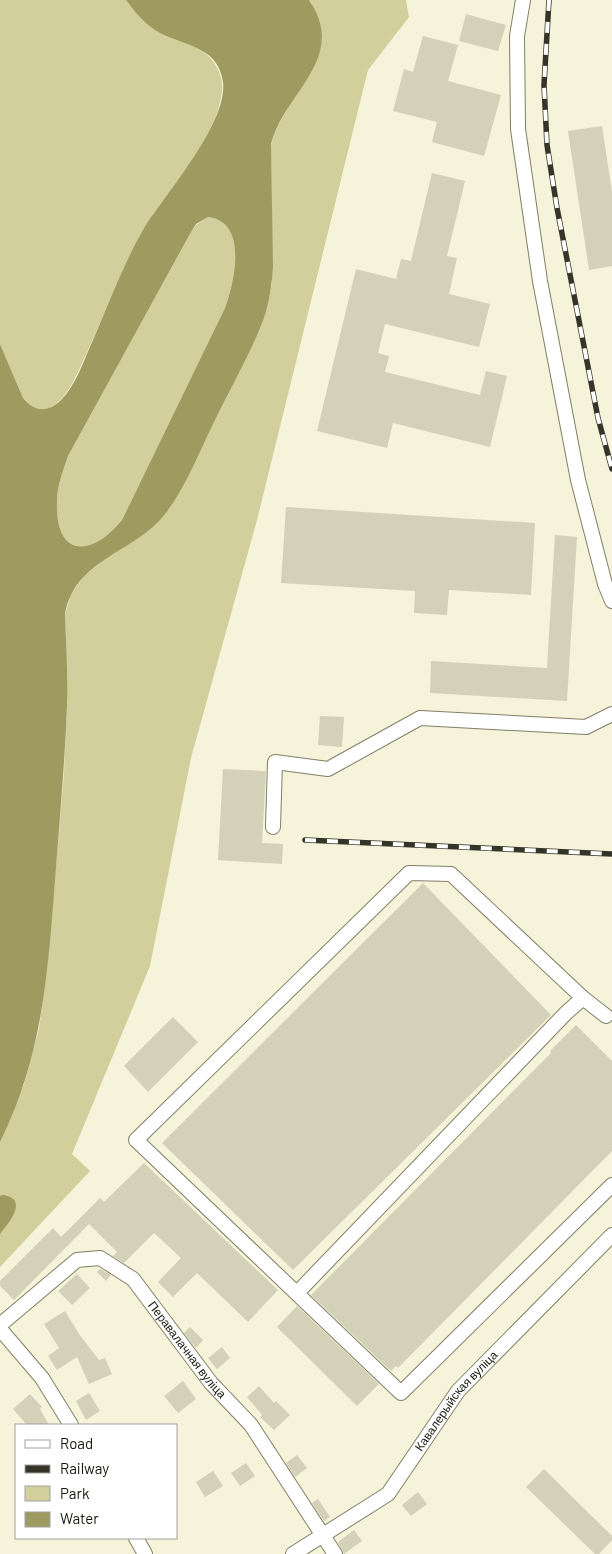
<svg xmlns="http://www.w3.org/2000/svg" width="612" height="1554" viewBox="0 0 612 1554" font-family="Barlow,sans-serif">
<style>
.green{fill:#d2cf9d}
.water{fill:#9f9a5f;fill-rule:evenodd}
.building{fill:#d3d1b8}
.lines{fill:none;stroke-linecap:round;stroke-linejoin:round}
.minor-casing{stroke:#817f67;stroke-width:16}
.minor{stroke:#fff;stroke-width:14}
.rail-casing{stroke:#353429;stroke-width:5.5}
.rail{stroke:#fff;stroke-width:4;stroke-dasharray:11;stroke-linecap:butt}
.labels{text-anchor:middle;stroke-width:5;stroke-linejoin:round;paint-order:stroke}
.street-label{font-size:12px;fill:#17160d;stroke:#fff}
</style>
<rect width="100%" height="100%" fill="#f5f3d9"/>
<g class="green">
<path d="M0,0H126L142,20L201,49C214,60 224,74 222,91C217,141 165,190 142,233C115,281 98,333 73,382C62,402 43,423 23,398L0,344Z"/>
<polygon points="309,0 406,0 409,17 368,70 257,520 191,758 150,966 72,1154 90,1171 0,1267 0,1142 24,1084 39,1029 47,969 64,773 67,704 65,615 71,594 84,576 101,562 146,532 169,509 184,481 259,328 266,312 272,283 271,145 275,131 288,108 312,4"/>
<path d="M208,217C249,222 234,283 225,308L122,520C91,558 55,558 57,501C57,486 63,471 68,456L191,232L196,225Z"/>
</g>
<g class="water">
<path d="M126,0H309C349,58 284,93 271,144L273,267C272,282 270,297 266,312C253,350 231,386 214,422C199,452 182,497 159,521C127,554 73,563 65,615C66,645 68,675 67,706C65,760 60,814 56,868C48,966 45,1051 0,1142V344L23,398C34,412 48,413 61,400C75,386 82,365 90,347C107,308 122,267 143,230C164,195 228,124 223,82C218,44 180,46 155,30C143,22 134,11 126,0ZM208,217C249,222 234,283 225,308L122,520C91,558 55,558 57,501C57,486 63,471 68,456L191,232L196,224Z"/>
<path d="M2,1195C30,1198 9,1223 0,1234V1196Z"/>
</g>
<g class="building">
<polygon points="466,14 506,25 498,51 459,41"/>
<polygon points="423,36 458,45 448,81 501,95 484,156 432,142 437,122 393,111 404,69 413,72"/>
<polygon points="602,126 612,192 612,266 589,270 568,131"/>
<polygon points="432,173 465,181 447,256 457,258 449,294 490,304 479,347 385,324 378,353 389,356 385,372 480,395 486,371 507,376 490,447 393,423 387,448 317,431 356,269 396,279 401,259 411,261"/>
<polygon points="286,507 535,523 531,595 449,590 447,615 414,613 415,591 281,583"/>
<polygon points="555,535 577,537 567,701 430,693 431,661 547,668"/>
<polygon points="320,716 344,717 342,747 318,745"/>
<polygon points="223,769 266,771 262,843 283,844 282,864 218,860"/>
<polygon points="423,883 551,1015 293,1270 162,1143"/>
<polygon points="173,1017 198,1042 148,1092 124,1066"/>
<polygon points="576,1025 612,1061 612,1151 398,1368 396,1366 391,1371 311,1295 551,1053 550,1051"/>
<polygon points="144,1163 278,1290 248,1322 197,1273 173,1297 158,1282 181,1258 154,1233 124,1263 113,1256 117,1252 89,1224 14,1300 0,1286 0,1281 53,1228 61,1237 100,1198 104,1202"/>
<polygon points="100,1269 111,1275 106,1281 97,1272"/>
<polygon points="77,1274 90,1288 72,1305 58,1291"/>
<polygon points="297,1306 379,1384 357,1406 277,1327"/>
<polygon points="65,1311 79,1334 99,1360 105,1358 112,1374 89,1384 77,1357 57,1370 48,1356 59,1348 44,1324"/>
<polygon points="190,1327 203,1340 196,1348 184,1333"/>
<polygon points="222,1347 230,1358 217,1369 208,1358"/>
<polygon points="183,1381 196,1399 178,1413 164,1396"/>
<polygon points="259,1386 274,1403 276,1401 290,1415 274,1430 260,1417 262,1415 247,1397"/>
<polygon points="89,1393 100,1411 86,1420 76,1401"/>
<polygon points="30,1394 42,1407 40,1409 49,1425 27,1425 13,1409"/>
<polygon points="297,1455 307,1468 295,1477 286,1463"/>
<polygon points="246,1463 255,1476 240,1486 231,1473"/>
<polygon points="544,1469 612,1536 612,1540 599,1554 595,1554 526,1487"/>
<polygon points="213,1471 223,1486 205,1497 196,1482"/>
<polygon points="418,1492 427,1504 411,1516 402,1505"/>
<polygon points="318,1499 330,1517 324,1521 312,1503"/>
<polygon points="354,1530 362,1541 344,1554 338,1542"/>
</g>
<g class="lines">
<g class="minor-casing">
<g id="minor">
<polyline points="523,0 517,36 518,129 540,281 578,480 605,584 612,601"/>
<polyline points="273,827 275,762 328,769 420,718 586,727 612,714"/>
<polyline points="583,998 606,1016"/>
<polyline points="297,1293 566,1013 583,998 451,874 409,873 136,1140 401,1393 612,1185"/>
<path id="s1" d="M0,1325L77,1260L100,1258L133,1279L211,1383L251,1425L335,1554"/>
<polyline points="0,1329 42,1378 71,1425"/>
<polyline points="136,1538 145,1554"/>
<path id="s2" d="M293,1554L388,1494L458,1391L612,1235"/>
</g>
</g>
<use href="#minor" class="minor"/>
<g class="rail-casing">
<g id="rail">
<polyline points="549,0 544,85 547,145 557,208 598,418 612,469"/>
<polyline points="305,840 612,854"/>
</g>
</g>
<use href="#rail" class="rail"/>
</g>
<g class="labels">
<g class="street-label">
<text dy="4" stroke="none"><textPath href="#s1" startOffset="252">Перавалачная вуліца</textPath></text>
<text dy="4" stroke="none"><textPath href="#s2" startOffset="228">Кавалерыйская вуліца</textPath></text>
</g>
</g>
<rect x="15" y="1424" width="162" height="115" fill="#ffffff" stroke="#a2a29e"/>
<rect x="25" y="1440" width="25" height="8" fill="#ffffff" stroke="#a2a29e"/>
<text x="60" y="1449" font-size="15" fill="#17160d">Road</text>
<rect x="25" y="1465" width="25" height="8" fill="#353429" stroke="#a2a29e"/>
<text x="60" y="1474" font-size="15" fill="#17160d">Railway</text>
<rect x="25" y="1486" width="25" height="15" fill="#d2cf9d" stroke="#a2a29e"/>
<text x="60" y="1499" font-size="15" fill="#17160d">Park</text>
<rect x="25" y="1512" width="25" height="15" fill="#9f9a5f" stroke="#a2a29e"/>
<text x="60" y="1524" font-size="15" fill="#17160d">Water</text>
</svg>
